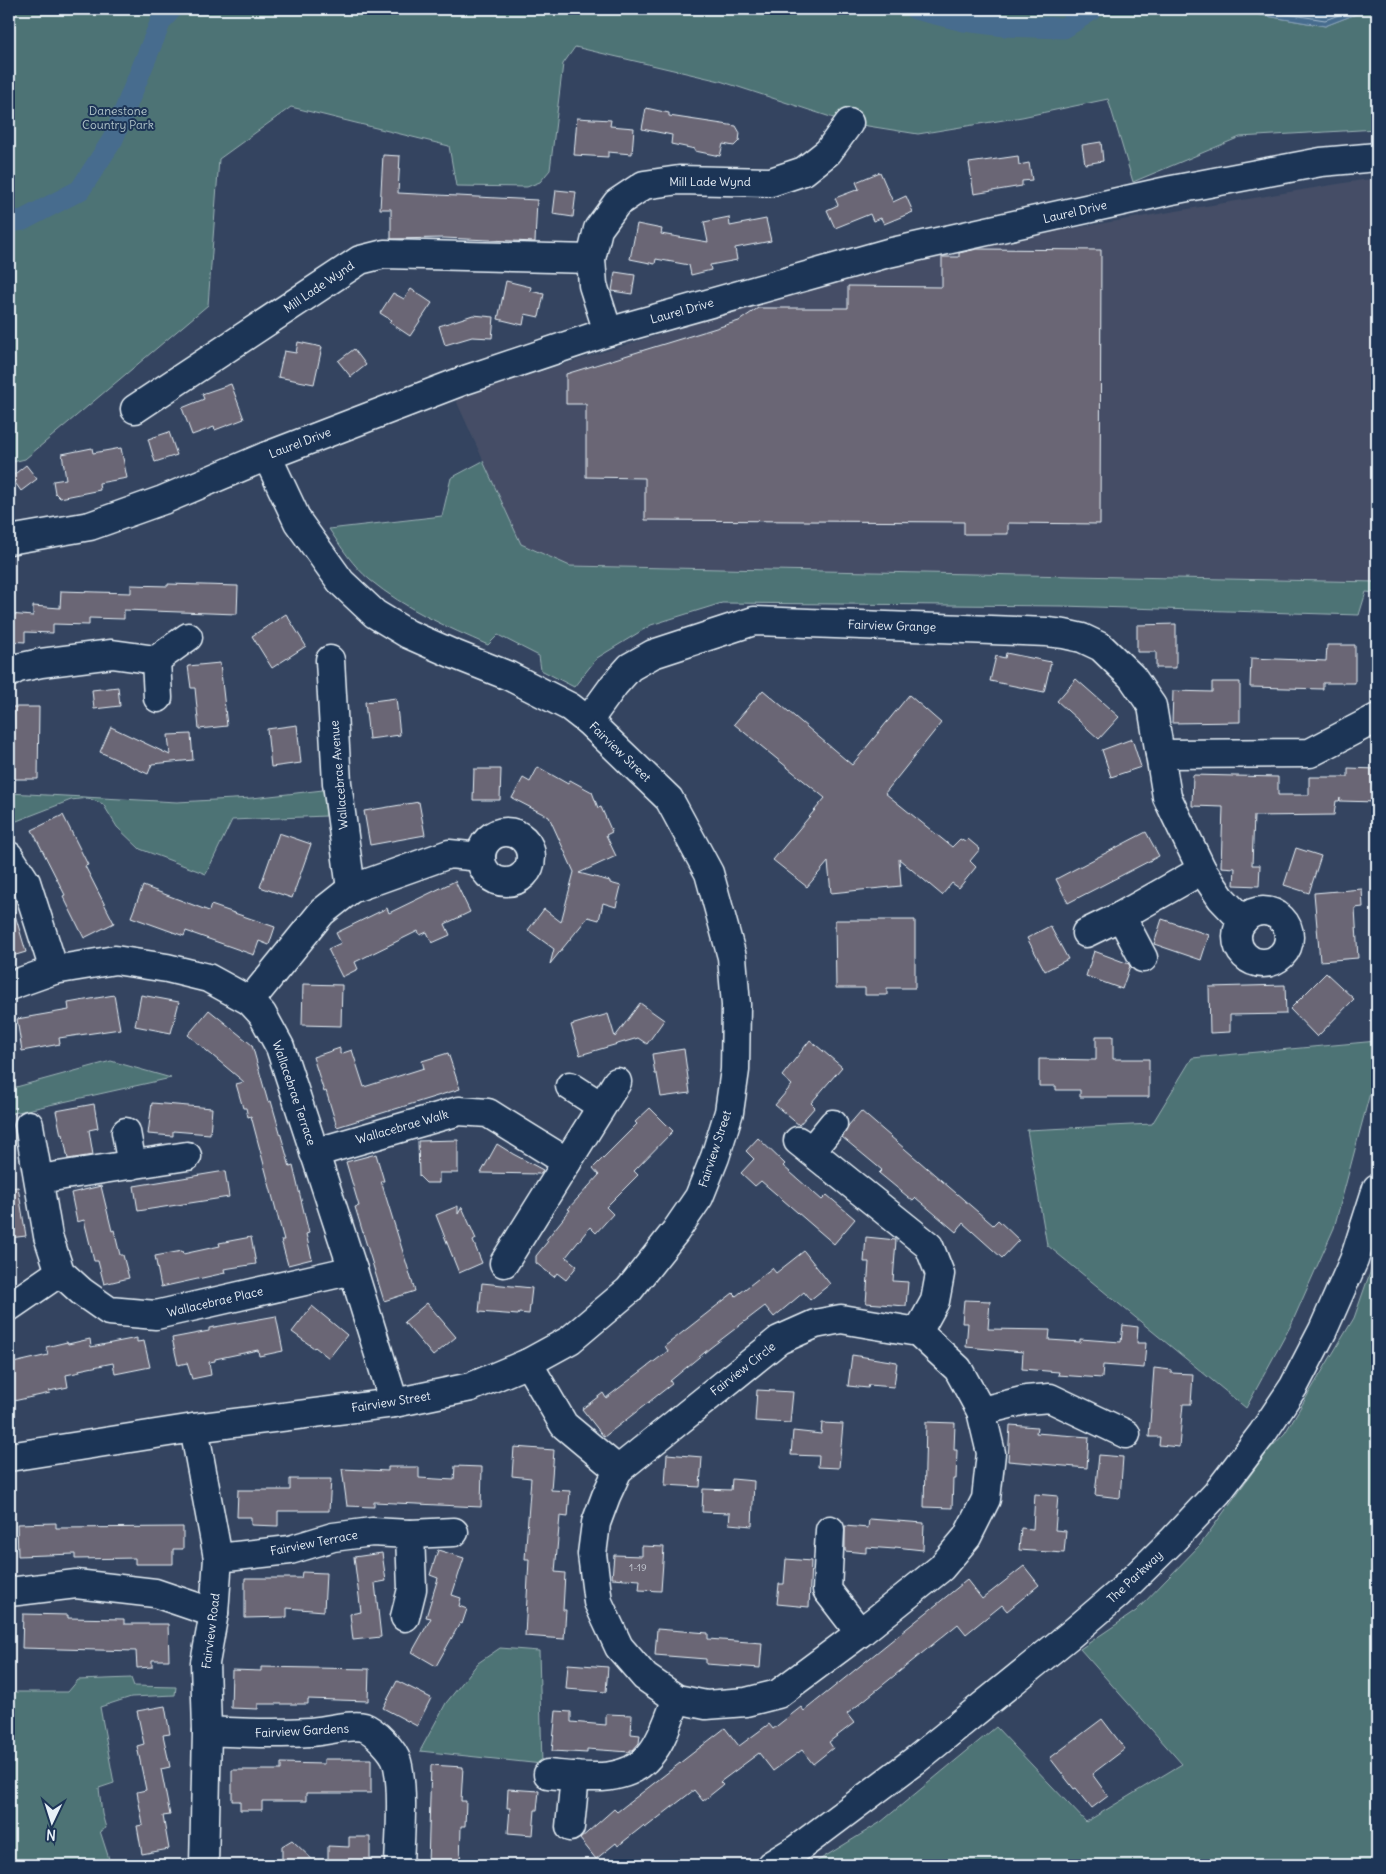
<svg xmlns="http://www.w3.org/2000/svg" width="1386" height="1874" viewBox="0 0 1386 1874" font-family="Delius,sans-serif">
<style>
.built{fill:#444e66}
.green{fill:#4e7375;stroke:#9bb2b6}
.water{fill:#466c8e;stroke:#87a1b8}
.lines{fill:none;stroke-linecap:round;stroke-linejoin:round}
.shore{stroke:#a7bcce;stroke-width:1}
.canal{stroke:#466c8e;stroke-width:21}
.building{fill:#6a6674;stroke:#e8f1f8}
.minor-casing{stroke:#e8f1f8;stroke-width:31}
.major-casing{stroke:#e8f1f8;stroke-width:31}
.minor{stroke:#1d3557;stroke-width:28}
.major{stroke:#1d3557;stroke-width:28}
.labels{text-anchor:middle;stroke-width:4;stroke-linejoin:round;paint-order:stroke}
.number-label{font-size:10px;fill:#c8ced7}
.park-label{font-size:12px;fill:#b2c5ca;stroke:#1d3557}
.street-label{font-size:12px;fill:#e8f1f8;stroke:#1d3557}
</style>
<rect width="100%" height="100%" fill="#344460"/>
<filter id="ink" filterUnits="userSpaceOnUse"><feTurbulence type="fractalNoise" baseFrequency=".02" numOctaves="2"/><feDisplacementMap in="SourceGraphic" scale="10" xChannelSelector="R" yChannelSelector="G"/><feConvolveMatrix kernelMatrix="1 2 1 2 8 2 1 2 1" color-interpolation-filters="sRGB"/></filter>
<g filter="url(#ink)">
<polygon class="built" points="1377,179 1377,582 569,566 521,544 455,398 918,254 1362,180"/>
<g class="green">
<polygon points="9,9 1177,9 1249,13 1325,26 1369,9 1377,9 1377,129 1240,137 1133,182 1108,99 1022,117 918,134 849,123 720,81 575,47 563,64 550,170 540,182 527,187 456,186 449,146 291,107 219,159 208,305 25,459 9,463"/>
<path d="M483,461L521,544L570,566L1377,582V593L1366,592L1359,615L1062,606L722,603L651,625L597,658L574,687L541,670L539,656L498,635L488,645C447,627 405,609 370,580C353,566 341,547 329,529L442,516L451,478Z"/>
<polygon points="323,790 326,816 232,820 206,874 140,849 117,827 103,804 88,798 71,800 9,824 9,793 177,802 252,798"/>
<polygon points="1377,1041 1377,1067 1334,1228 1291,1325 1246,1408 1047,1245 1027,1130 1152,1124 1192,1058"/>
<polygon points="111,1061 171,1078 9,1114 9,1089"/>
<polygon points="1377,1253 1377,1865 811,1865 881,1822 996,1727 1086,1822 1182,1764 1080,1649 1136,1611 1200,1545 1267,1452 1285,1433 1354,1318"/>
<polygon points="500,1648 539,1651 542,1764 420,1751 446,1703 478,1663"/>
<polygon points="131,1678 134,1686 176,1687 175,1695 131,1697 100,1707 114,1783 99,1788 102,1814 106,1828 100,1831 111,1865 9,1865 9,1692 68,1692 78,1680"/>
</g>
<polygon class="water" points="1177,9 1369,9 1325,26 1249,13"/>
<g class="lines">
<polyline class="shore" points="1255,9 1325,20 1355,9"/>
<g class="canal">
<polyline points="915,9 964,21 1005,26 1064,28 1092,10"/>
<polyline points="9,222 23,220 80,190 113,139 161,21 172,9"/>
</g>
</g>
<g class="building">
<polygon points="646,108 669,113 669,116 736,126 740,133 739,141 734,146 723,144 720,156 695,151 695,149 671,144 672,135 642,129"/>
<polygon points="577,118 611,120 610,126 634,128 632,154 608,152 608,157 574,155"/>
<polygon points="1101,142 1103,161 1085,164 1082,145"/>
<polygon points="383,155 400,156 398,193 537,200 535,242 443,238 391,239 391,209 380,209"/>
<polygon points="1018,156 1019,165 1029,163 1032,180 1022,181 1022,186 974,194 969,163"/>
<polygon points="880,172 893,202 906,196 913,212 884,224 881,218 873,221 870,214 835,228 827,210 838,205 835,198 859,189 856,182"/>
<polygon points="556,190 576,192 573,217 553,214"/>
<polygon points="729,217 730,226 766,219 771,241 735,248 737,260 710,265 711,270 691,275 689,265 656,259 655,264 630,259 637,224 662,229 661,234 708,242 704,222"/>
<polygon points="977,249 1101,250 1100,524 1008,523 1008,534 964,534 964,522 645,520 645,478 586,477 586,404 566,404 566,374 739,321 758,308 848,308 848,286 942,287 942,257 959,257 959,253"/>
<polygon points="615,272 635,275 632,294 612,291"/>
<polygon points="506,281 531,287 530,291 544,294 539,317 525,314 523,325 498,319"/>
<polygon points="411,289 432,303 410,336 389,322 391,320 380,313 393,293 404,299"/>
<polygon points="473,315 494,317 492,338 472,337 445,345 439,326"/>
<polygon points="298,342 322,347 314,384 278,377 284,351 296,353"/>
<polygon points="354,349 366,365 351,377 338,361"/>
<polygon points="231,384 244,419 215,430 214,427 192,435 182,408 204,399 202,394"/>
<polygon points="169,432 177,455 155,462 148,439"/>
<polygon points="92,448 93,453 121,448 127,478 99,483 100,490 60,498 55,493 53,481 66,479 62,454"/>
<polygon points="26,465 37,479 21,491 11,477"/>
<polygon points="168,584 238,586 237,614 124,610 124,619 89,618 89,625 53,624 53,633 25,632 25,642 9,641 9,614 33,616 33,606 60,608 61,591 131,593 131,585 168,586"/>
<polygon points="286,614 306,646 272,668 252,636"/>
<polygon points="1176,624 1176,668 1156,668 1156,652 1137,652 1137,625"/>
<polygon points="1327,645 1355,645 1355,683 1323,683 1323,689 1250,687 1251,658 1326,661"/>
<polygon points="1006,653 1051,662 1044,692 990,681 996,656 1005,658"/>
<polygon points="220,663 227,726 199,729 195,688 191,688 188,666"/>
<polygon points="1076,679 1119,717 1099,739 1057,701"/>
<polygon points="1212,682 1240,682 1240,722 1172,723 1173,691 1212,692"/>
<polygon points="118,687 120,706 94,709 92,690"/>
<polygon points="763,690 852,765 909,695 941,723 885,793 952,847 960,839 965,842 968,839 980,849 970,861 976,867 959,888 952,883 942,895 899,859 901,886 831,893 828,862 807,887 773,860 825,798 734,724"/>
<polygon points="396,698 400,735 369,739 365,702"/>
<polygon points="9,707 39,707 38,779 12,779 12,728 9,728"/>
<polygon points="297,725 301,763 271,767 267,729"/>
<polygon points="111,727 170,755 168,735 191,734 193,760 152,764 148,774 100,752"/>
<polygon points="1132,739 1141,767 1111,777 1102,750"/>
<polygon points="538,767 568,784 570,780 592,792 598,808 601,807 612,832 606,835 616,856 579,873 610,881 610,883 621,886 616,907 603,903 599,920 588,917 550,964 554,949 528,930 544,909 561,922 574,872 549,817 512,798 523,778 530,782"/>
<polygon points="1348,768 1377,769 1377,802 1340,801 1340,798 1339,801 1336,801 1334,815 1254,816 1252,865 1260,865 1259,886 1234,885 1235,868 1221,867 1223,807 1192,806 1193,775 1278,777 1278,795 1309,795 1309,777 1348,777"/>
<polygon points="474,769 501,769 500,800 473,800"/>
<polygon points="419,802 425,835 370,845 364,811"/>
<polygon points="63,815 88,865 85,866 114,923 84,938 63,896 65,895 32,830"/>
<polygon points="1146,832 1159,856 1068,903 1056,879"/>
<polygon points="279,833 311,844 292,898 260,887"/>
<polygon points="1296,848 1321,856 1309,893 1284,885"/>
<polygon points="455,881 470,912 445,924 450,935 432,943 427,932 420,935 418,931 355,962 358,969 342,977 328,949 341,943 336,933 387,908 389,913"/>
<polygon points="143,886 209,911 211,905 275,927 269,945 259,941 254,955 186,931 184,936 131,917"/>
<polygon points="1362,889 1363,907 1355,908 1358,958 1320,961 1314,893"/>
<polygon points="13,908 26,952 9,957 9,909"/>
<polygon points="1162,919 1209,935 1201,960 1154,944"/>
<polygon points="835,920 915,920 915,988 887,988 887,995 865,995 865,988 836,988"/>
<polygon points="1050,926 1068,959 1045,971 1027,938"/>
<polygon points="1094,951 1129,964 1130,966 1122,989 1086,976"/>
<polygon points="1326,973 1354,999 1317,1037 1290,1009"/>
<polygon points="303,984 342,985 341,1026 302,1025"/>
<polygon points="1285,985 1286,1014 1230,1015 1230,1032 1210,1033 1209,987"/>
<polygon points="114,995 120,1029 59,1038 60,1044 22,1051 17,1019 69,1010 68,1003"/>
<polygon points="141,995 179,1002 171,1033 135,1026"/>
<polygon points="640,1003 664,1020 647,1044 638,1038 580,1055 571,1025 608,1014 615,1037"/>
<polygon points="209,1010 252,1045 268,1102 271,1101 290,1167 293,1166 309,1233 306,1234 312,1259 288,1265 281,1240 284,1240 251,1116 248,1117 246,1108 243,1108 236,1084 244,1082 188,1035"/>
<polygon points="1096,1036 1113,1036 1113,1059 1149,1059 1149,1097 1080,1097 1080,1090 1056,1090 1056,1086 1039,1086 1039,1059 1096,1060"/>
<polygon points="810,1040 842,1067 811,1103 815,1107 799,1125 775,1105 792,1085 782,1076"/>
<polygon points="340,1048 340,1054 352,1050 364,1087 424,1068 422,1061 448,1053 460,1089 337,1127 326,1091 324,1092 313,1057"/>
<polygon points="684,1049 690,1093 661,1097 657,1074 655,1074 652,1054"/>
<polygon points="152,1103 212,1108 210,1134 173,1131 173,1136 148,1134"/>
<polygon points="94,1104 98,1128 89,1130 93,1155 68,1159 63,1134 61,1135 56,1111"/>
<polygon points="650,1108 673,1131 634,1171 638,1175 606,1207 613,1214 596,1233 590,1227 566,1257 577,1266 566,1280 557,1273 554,1277 536,1263 536,1256 548,1241 546,1240 570,1210 568,1209 599,1175 593,1168 637,1124 635,1122"/>
<polygon points="861,1111 993,1225 998,1220 1019,1240 1002,1258 963,1223 956,1232 916,1198 913,1201 879,1173 882,1170 842,1137 848,1126"/>
<polygon points="758,1138 785,1164 783,1166 822,1200 827,1195 855,1219 834,1244 761,1181 755,1186 741,1173 754,1159 746,1151"/>
<polygon points="458,1140 458,1173 439,1173 439,1183 426,1183 419,1176 418,1141"/>
<polygon points="497,1144 513,1154 543,1170 541,1174 481,1173"/>
<polygon points="376,1154 384,1181 381,1181 415,1291 384,1301 355,1207 359,1206 346,1162"/>
<polygon points="225,1171 229,1197 138,1211 134,1186"/>
<polygon points="101,1186 112,1231 114,1230 120,1255 123,1255 129,1278 104,1284 98,1261 94,1261 84,1220 77,1222 71,1193"/>
<polygon points="18,1187 26,1236 9,1238 9,1188"/>
<polygon points="458,1206 458,1214 462,1207 476,1239 473,1241 482,1263 459,1273 436,1215"/>
<polygon points="251,1237 256,1264 224,1269 225,1273 161,1287 155,1256 182,1251 183,1254 220,1246 219,1243"/>
<polygon points="866,1237 896,1240 893,1281 908,1282 906,1306 866,1303 869,1262 864,1262"/>
<polygon points="804,1251 830,1284 810,1300 804,1292 774,1317 765,1306 710,1348 670,1381 672,1384 604,1437 582,1409 603,1393 606,1398 668,1351 665,1346 733,1293 736,1296 772,1268 776,1273"/>
<polygon points="482,1283 532,1288 529,1314 519,1313 518,1315 479,1312"/>
<polygon points="964,1300 990,1301 988,1329 1050,1330 1049,1340 1080,1342 1080,1339 1121,1342 1123,1325 1138,1327 1137,1343 1146,1343 1144,1368 1103,1365 1102,1378 1058,1375 1059,1372 1022,1369 1023,1352 966,1347 968,1323 962,1323"/>
<polygon points="427,1303 456,1337 433,1356 404,1322"/>
<polygon points="312,1306 347,1335 329,1358 315,1347 314,1348 292,1332"/>
<polygon points="276,1316 283,1351 259,1356 258,1350 215,1359 215,1361 209,1362 211,1375 192,1379 187,1363 178,1365 172,1338 209,1331 209,1328"/>
<polygon points="137,1338 137,1342 144,1341 150,1367 115,1374 113,1363 79,1370 80,1372 66,1375 68,1387 49,1391 50,1393 9,1402 9,1364 48,1355 46,1347 67,1342 68,1344 90,1339 91,1347"/>
<polygon points="852,1355 897,1362 894,1387 869,1385 868,1388 848,1386"/>
<polygon points="1154,1368 1171,1370 1171,1373 1193,1374 1191,1404 1183,1404 1179,1447 1159,1445 1160,1437 1149,1437"/>
<polygon points="757,1390 793,1392 790,1423 755,1421"/>
<polygon points="926,1422 955,1423 954,1450 957,1450 956,1479 953,1479 952,1508 924,1507"/>
<polygon points="822,1423 843,1424 839,1468 818,1467 819,1456 791,1455 793,1431 821,1434"/>
<polygon points="1010,1425 1037,1427 1036,1433 1089,1437 1087,1468 1008,1461"/>
<polygon points="514,1447 554,1450 551,1490 570,1491 568,1517 560,1516 555,1572 565,1573 563,1610 566,1610 564,1639 525,1636 529,1559 525,1559 531,1478 512,1476"/>
<polygon points="667,1454 702,1457 700,1487 665,1485"/>
<polygon points="1099,1455 1123,1457 1120,1498 1095,1495"/>
<polygon points="455,1466 482,1467 481,1507 374,1502 374,1507 347,1506 342,1469 388,1471 388,1467 419,1467 419,1478 454,1480"/>
<polygon points="290,1479 331,1479 329,1511 278,1511 278,1526 251,1525 251,1517 237,1517 238,1490 290,1490"/>
<polygon points="732,1479 754,1481 752,1526 729,1524 730,1513 702,1512 703,1489 731,1490"/>
<polygon points="1035,1494 1058,1496 1055,1530 1066,1531 1064,1553 1019,1550 1021,1528 1033,1529"/>
<polygon points="869,1519 924,1523 923,1550 895,1547 895,1549 866,1547 866,1553 845,1551 845,1526 868,1528"/>
<polygon points="56,1523 56,1528 183,1527 183,1549 173,1549 173,1564 135,1564 135,1558 75,1559 75,1554 18,1556 17,1524"/>
<polygon points="642,1546 664,1547 661,1591 639,1590 640,1580 612,1578 614,1555 642,1556"/>
<polygon points="438,1550 464,1558 452,1595 461,1598 459,1606 467,1609 462,1624 460,1623 436,1666 412,1652 431,1618 426,1617 438,1578 430,1575"/>
<polygon points="382,1553 386,1581 375,1583 381,1637 353,1640 350,1614 361,1612 354,1557"/>
<polygon points="786,1559 811,1561 809,1607 777,1604 779,1584 784,1584"/>
<polygon points="1024,1566 1039,1585 1007,1611 1002,1605 966,1634 958,1624 847,1714 854,1723 829,1742 833,1748 813,1764 802,1750 773,1771 759,1753 720,1782 723,1785 703,1801 694,1790 645,1828 643,1826 618,1846 616,1843 596,1859 580,1839 614,1809 617,1812 725,1728 739,1746 769,1724 773,1729 801,1707 804,1711 967,1580 982,1599"/>
<polygon points="302,1572 326,1573 324,1611 287,1608 287,1617 245,1618 245,1578 301,1578"/>
<polygon points="23,1614 68,1615 68,1618 124,1619 124,1624 168,1624 169,1660 152,1660 152,1667 137,1668 136,1651 22,1648"/>
<polygon points="657,1629 708,1633 708,1639 762,1643 760,1668 706,1664 706,1659 655,1655"/>
<polygon points="568,1664 608,1667 606,1692 566,1689"/>
<polygon points="261,1667 369,1669 368,1701 308,1699 308,1704 258,1704 258,1709 231,1708 232,1670 261,1671"/>
<polygon points="397,1681 431,1698 417,1726 383,1708"/>
<polygon points="165,1706 170,1734 163,1735 170,1767 161,1769 170,1815 163,1816 169,1849 142,1854 137,1826 143,1825 137,1792 146,1790 137,1746 144,1744 137,1711"/>
<polygon points="556,1711 571,1712 571,1722 606,1725 606,1714 632,1715 631,1734 640,1735 639,1743 633,1750 630,1750 630,1752 587,1749 587,1753 552,1751"/>
<polygon points="1102,1719 1125,1749 1092,1774 1108,1796 1092,1808 1076,1788 1074,1789 1050,1758"/>
<polygon points="324,1759 371,1759 371,1793 306,1793 306,1801 262,1801 262,1810 240,1810 240,1801 232,1801 232,1770 281,1770 281,1763 324,1764"/>
<polygon points="431,1765 463,1767 461,1801 466,1801 465,1826 461,1826 460,1865 428,1864"/>
<polygon points="508,1789 539,1791 537,1810 535,1810 533,1835 508,1833 510,1808 507,1808"/>
<polygon points="349,1837 370,1837 370,1865 328,1865 328,1846 349,1847"/>
<polygon points="292,1840 318,1865 282,1865 282,1846"/>
</g>
<g class="lines">
<g class="minor-casing">
<g id="minor">
<polyline points="608,332 593,285 591,259 598,229 617,203 644,185 679,180 771,182 804,171 828,152 849,123"/>
<polyline points="135,409 360,260 384,254 591,259"/>
<polyline points="9,540 90,526 163,500 267,456 465,380 608,332 888,253 1172,190 1321,162 1377,157"/>
<polyline points="156,660 158,698"/>
<polyline points="330,660 337,783 351,889"/>
<polyline points="9,673 18,668 41,663 112,654 156,660 188,637"/>
<polyline points="588,721 614,685 630,667 653,654 754,621 1047,632 1064,634 1082,638 1101,647 1132,677 1152,706 1167,797 1202,870 1221,898 1243,921"/>
<polyline points="1160,754 1310,753 1377,718"/>
<circle cx="506" cy="857" r="25"/>
<polyline points="9,856 26,882 54,970"/>
<circle cx="1263" cy="937" r="26"/>
<polyline points="1121,916 1143,958"/>
<polyline points="1086,933 1121,916 1202,870"/>
<polyline points="9,986 54,970 115,960 167,968 208,978 250,1001 262,1014 280,1047 353,1270 394,1403"/>
<polyline points="250,1001 322,912 351,889 449,854 481,857"/>
<polyline points="570,1086 601,1106"/>
<polyline points="29,1125 48,1236 60,1272 82,1292 109,1311 156,1315 353,1270"/>
<polyline points="126,1132 132,1165"/>
<polyline points="798,1141 929,1246 940,1274 935,1301 918,1332"/>
<polyline points="811,1151 833,1124"/>
<polyline points="314,1153 459,1111 488,1113 567,1162"/>
<polyline points="39,1179 187,1156"/>
<polyline points="504,1263 617,1082"/>
<polyline points="9,1307 60,1272"/>
<polygon points="841,1319 918,1332 958,1369 981,1411 991,1453 986,1499 967,1537 941,1568 860,1633 778,1694 746,1702 706,1705 677,1699 645,1677 619,1647 598,1602 592,1554 596,1523 606,1496 618,1470 779,1340 815,1324"/>
<polyline points="528,1363 564,1425 618,1470"/>
<polyline points="981,1411 1026,1400 1050,1398 1126,1434"/>
<polyline points="194,1428 218,1558 214,1613 205,1663 207,1731 204,1865"/>
<polyline points="9,1457 194,1428 394,1403 471,1387 528,1363 570,1340 629,1290 675,1232 699,1197 715,1157 729,1112 735,1070 736,1005 732,957 709,873 669,799 588,721 570,707 509,676 451,653 408,634 375,614 341,582 298,522 267,456"/>
<polyline points="830,1530 827,1590 860,1633"/>
<polyline points="218,1558 290,1550 333,1537 372,1532 410,1534 454,1532"/>
<polyline points="9,1592 76,1584 155,1593 214,1613"/>
<polyline points="405,1617 412,1589 410,1534"/>
<path d="M207,1731C242,1733 276,1734 310,1732C324,1731 352,1724 364,1727C375,1731 394,1751 397,1762C404,1788 400,1837 399,1865"/>
<path d="M548,1774C583,1777 626,1785 650,1755C663,1740 669,1717 677,1699"/>
<polyline points="570,1827 575,1776"/>
</g>
</g>
<g class="major-casing">
<polyline id="major" points="771,1865 797,1849 917,1759 1070,1635 1118,1594 1172,1541 1217,1493 1262,1434 1294,1386 1323,1330 1354,1260 1377,1188"/>
</g>
<use href="#minor" class="minor"/>
<use href="#major" class="major"/>
</g>
</g>
<g class="labels">
<g class="number-label">
<text x="638" y="1571">1-19</text>
</g>
<g class="park-label">
<text x="118" y="115">Danestone<tspan x="118" dy="14">Country Park</tspan></text>
</g>
<g class="street-label">
<text x="710" y="186">Mill Lade Wynd</text>
<text transform="translate(1075 212) rotate(-13)" y="4">Laurel Drive</text>
<text transform="translate(319 287) rotate(-34)" y="4">Mill Lade Wynd</text>
<text transform="translate(682 311) rotate(-16)" y="4">Laurel Drive</text>
<text transform="translate(300 443) rotate(-21)" y="4">Laurel Drive</text>
<text transform="translate(892 626) rotate(2)" y="4">Fairview Grange</text>
<text transform="translate(620 752) rotate(44)" y="4">Fairview Street</text>
<text transform="translate(339 775) rotate(-95)" y="4">Wallacebrae Avenue</text>
<text transform="translate(294 1093) rotate(71)" y="4">Wallacebrae Terrace</text>
<text transform="translate(402 1127) rotate(-16)" y="4">Wallacebrae Walk</text>
<text transform="translate(715 1149) rotate(-72)" y="4">Fairview Street</text>
<text transform="translate(215 1302) rotate(-13)" y="4">Wallacebrae Place</text>
<text transform="translate(743 1369) rotate(-38)" y="4">Fairview Circle</text>
<text transform="translate(391 1402) rotate(-9)" y="4">Fairview Street</text>
<text transform="translate(314 1543) rotate(-11)" y="4">Fairview Terrace</text>
<text transform="translate(1135 1577) rotate(-43)" y="4">The Parkway</text>
<text transform="translate(211 1631) rotate(-83)" y="4">Fairview Road</text>
<text transform="translate(302 1731) rotate(-3)" y="4">Fairview Gardens</text>
</g>
</g>
<rect width="1386" height="1874" fill="none" stroke="#1d3557" stroke-width="30"/>
<rect x="15" y="15" width="1356" height="1844" fill="none" stroke="#e8f1f8" stroke-width="2" filter="url(#ink)"/>
<g transform="translate(52 1822) rotate(184)" stroke="#1d3557" stroke-width="4" paint-order="stroke">
<path d="M0-4L9 19L0 12L-9 19Z" fill="#e8f1f8"/>
<text y="-8" font-size="14" font-weight="bold" text-anchor="middle" fill="#e8f1f8">N</text>
</g>
</svg>
